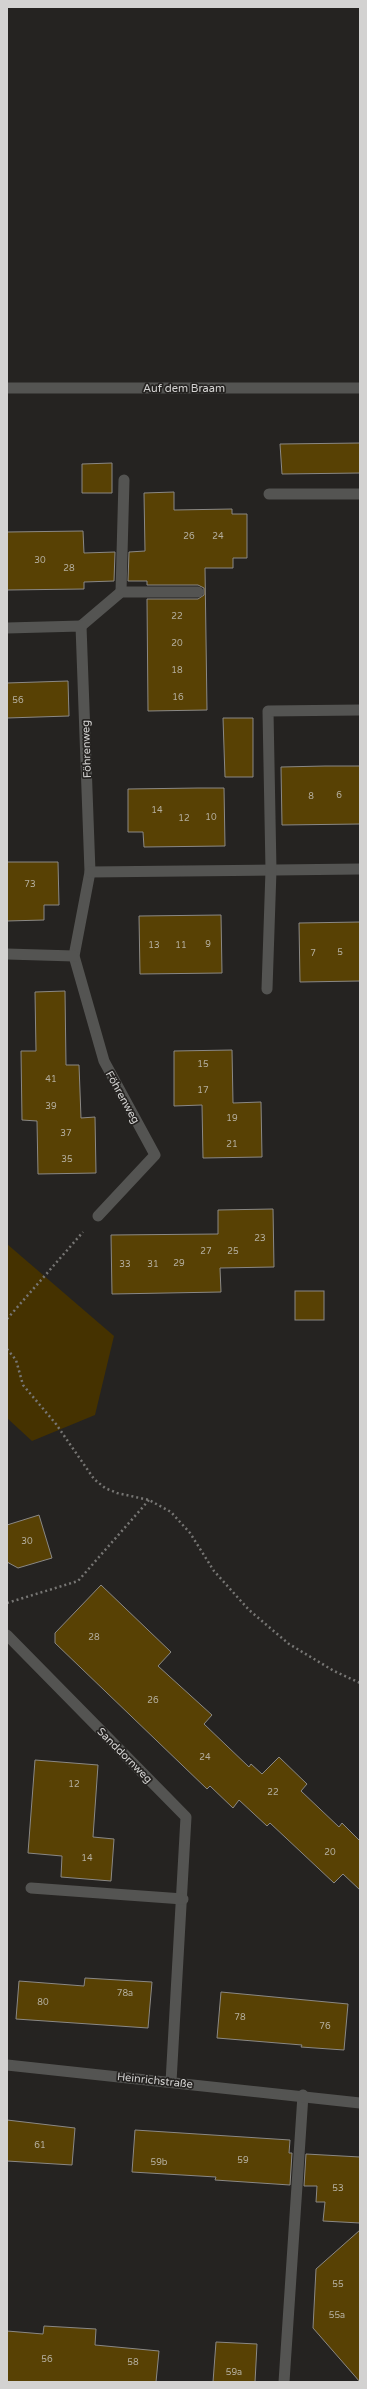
<svg xmlns="http://www.w3.org/2000/svg" width="367" height="2389" viewBox="0 0 367 2389" font-family="'Varela Round',sans-serif">
<style>
.green{fill:#453200}
.building{fill:#584104;stroke:#8a8885}
.lines{fill:none;stroke-linecap:round;stroke-linejoin:round}
.path{stroke:#777674;stroke-width:2.5;stroke-dasharray:2 3;stroke-linecap:butt}
.service{stroke:#545452;stroke-width:11}
.minor{stroke:#545452;stroke-width:11}
.tertiary{stroke:#545452;stroke-width:11}
.labels{text-anchor:middle;stroke-width:3.5;stroke-linejoin:round;paint-order:stroke}
.number-label{font-size:9px;fill:#b4ae9e}
.street-label{font-size:11px;fill:#d3d2d1;stroke:#252321}
</style>
<rect width="100%" height="100%" fill="#252321"/>
<polygon class="green" points="7,1244 114,1336 95,1415 32,1441 7,1418"/>
<g class="building">
<polygon points="360,443 360,473 282,474 280,444"/>
<polygon points="112,463 112,493 82,493 82,464"/>
<polygon points="174,492 174,510 232,509 232,514 247,514 247,558 233,558 233,568 205,568 207,710 148,711 147,599 198,599 204,595 204,588 198,585 147,585 147,581 128,581 129,552 145,551 144,493"/>
<polygon points="83,531 84,553 115,552 114,581 84,582 84,589 7,590 7,532"/>
<polygon points="68,681 69,716 7,718 7,683"/>
<polygon points="223,718 253,718 253,777 225,777"/>
<polygon points="325,766 360,766 360,824 282,825 281,767"/>
<polygon points="198,788 224,788 225,846 144,847 143,832 128,832 128,789"/>
<polygon points="7,862 58,862 59,905 44,905 44,920 7,921"/>
<polygon points="221,915 222,973 140,974 139,916"/>
<polygon points="360,922 360,981 300,982 299,923"/>
<polygon points="65,991 66,1065 79,1065 81,1118 95,1117 96,1173 38,1174 37,1121 22,1120 21,1051 36,1051 35,992"/>
<polygon points="232,1050 233,1103 261,1102 262,1157 203,1158 202,1105 174,1106 174,1051"/>
<polygon points="273,1209 274,1267 220,1268 221,1292 112,1294 111,1235 218,1234 218,1210"/>
<rect x="295" y="1291" width="29" height="29"/>
<polygon points="39,1515 52,1558 18,1568 7,1562 7,1525"/>
<polygon points="101,1585 171,1652 158,1666 212,1715 204,1724 249,1767 251,1764 262,1774 279,1757 307,1784 301,1791 339,1827 342,1823 360,1841 360,1890 343,1874 334,1883 270,1823 267,1826 239,1800 233,1808 210,1786 207,1789 55,1643 55,1633"/>
<polygon points="35,1760 98,1765 93,1837 114,1839 111,1881 61,1877 62,1856 28,1853"/>
<polygon points="85,1978 152,1982 148,2028 16,2019 19,1981 84,1986"/>
<polygon points="221,1992 348,2004 344,2050 301,2047 302,2045 217,2038"/>
<polygon points="7,2120 75,2128 72,2165 7,2161"/>
<polygon points="135,2130 290,2140 289,2153 292,2153 290,2185 215,2180 216,2177 132,2172"/>
<polygon points="306,2154 360,2157 360,2223 323,2221 325,2202 316,2202 317,2186 304,2186"/>
<polygon points="360,2230 360,2382 313,2328 316,2269"/>
<polygon points="44,2326 96,2329 95,2345 159,2351 156,2382 7,2382 7,2331 43,2334"/>
<polygon points="216,2342 257,2344 255,2382 213,2382"/>
</g>
<g class="lines">
<g class="path">
<polyline points="7,1319 83,1232"/>
<polyline points="7,1349 16,1360 23,1385 56,1424 94,1479 105,1488 117,1493 149,1500 171,1512 190,1533 214,1571 249,1610 289,1644 334,1671 360,1683"/>
<polyline points="7,1603 78,1581 149,1500"/>
</g>
<g class="service">
<polyline points="269,494 360,494"/>
<polyline points="121,592 124,480"/>
<polyline points="81,626 121,592 198,592"/>
<polyline points="284,2382 303,2095"/>
</g>
<g class="minor">
<polyline points="7,388 360,388"/>
<polyline points="7,628 81,626 90,872 74,956 104,1061 155,1155 98,1216"/>
<polyline points="90,872 360,869"/>
<polyline points="7,954 74,956"/>
<polyline points="267,989 271,870 268,711 360,710"/>
<polyline points="7,1635 186,1817 171,2082"/>
<polyline points="31,1888 183,1899"/>
</g>
<polyline class="tertiary" points="7,2065 360,2103"/>
</g>
<g class="labels">
<g class="number-label">
<text x="189" y="539">26</text>
<text x="218" y="539">24</text>
<text x="40" y="563">30</text>
<text x="69" y="571">28</text>
<text x="177" y="619">22</text>
<text x="177" y="646">20</text>
<text x="177" y="673">18</text>
<text x="178" y="700">16</text>
<text x="18" y="703">56</text>
<text x="339" y="798">6</text>
<text x="311" y="799">8</text>
<text x="157" y="813">14</text>
<text x="211" y="820">10</text>
<text x="184" y="821">12</text>
<text x="30" y="887">73</text>
<text x="208" y="947">9</text>
<text x="154" y="948">13</text>
<text x="181" y="948">11</text>
<text x="340" y="955">5</text>
<text x="313" y="956">7</text>
<text x="203" y="1067">15</text>
<text x="51" y="1082">41</text>
<text x="203" y="1093">17</text>
<text x="51" y="1109">39</text>
<text x="232" y="1121">19</text>
<text x="66" y="1136">37</text>
<text x="232" y="1147">21</text>
<text x="67" y="1162">35</text>
<text x="260" y="1241">23</text>
<text x="206" y="1254">27</text>
<text x="233" y="1254">25</text>
<text x="179" y="1266">29</text>
<text x="125" y="1267">33</text>
<text x="153" y="1267">31</text>
<text x="27" y="1544">30</text>
<text x="94" y="1640">28</text>
<text x="153" y="1703">26</text>
<text x="205" y="1760">24</text>
<text x="74" y="1787">12</text>
<text x="273" y="1795">22</text>
<text x="330" y="1855">20</text>
<text x="87" y="1861">14</text>
<text x="125" y="1996">78a</text>
<text x="43" y="2005">80</text>
<text x="240" y="2020">78</text>
<text x="325" y="2029">76</text>
<text x="40" y="2148">61</text>
<text x="243" y="2163">59</text>
<text x="159" y="2165">59b</text>
<text x="338" y="2191">53</text>
<text x="338" y="2287">55</text>
<text x="337" y="2318">55a</text>
<text x="47" y="2362">56</text>
<text x="133" y="2365">58</text>
<text x="234" y="2375">59a</text>
</g>
<g class="street-label">
<text x="184" y="392">Auf dem Braam</text>
<text transform="translate(86 749) rotate(-92)" y="4">Föhrenweg</text>
<text transform="translate(123 1097) rotate(61)" y="4">Föhrenweg</text>
<text transform="translate(125 1755) rotate(45)" y="4">Sanddornweg</text>
<text transform="translate(155 2080) rotate(6)" y="4">Heinrichstraße</text>
</g>
</g>
<rect width="367" height="2389" fill="none" stroke="#d3d2d1" stroke-width="16"/>
</svg>
